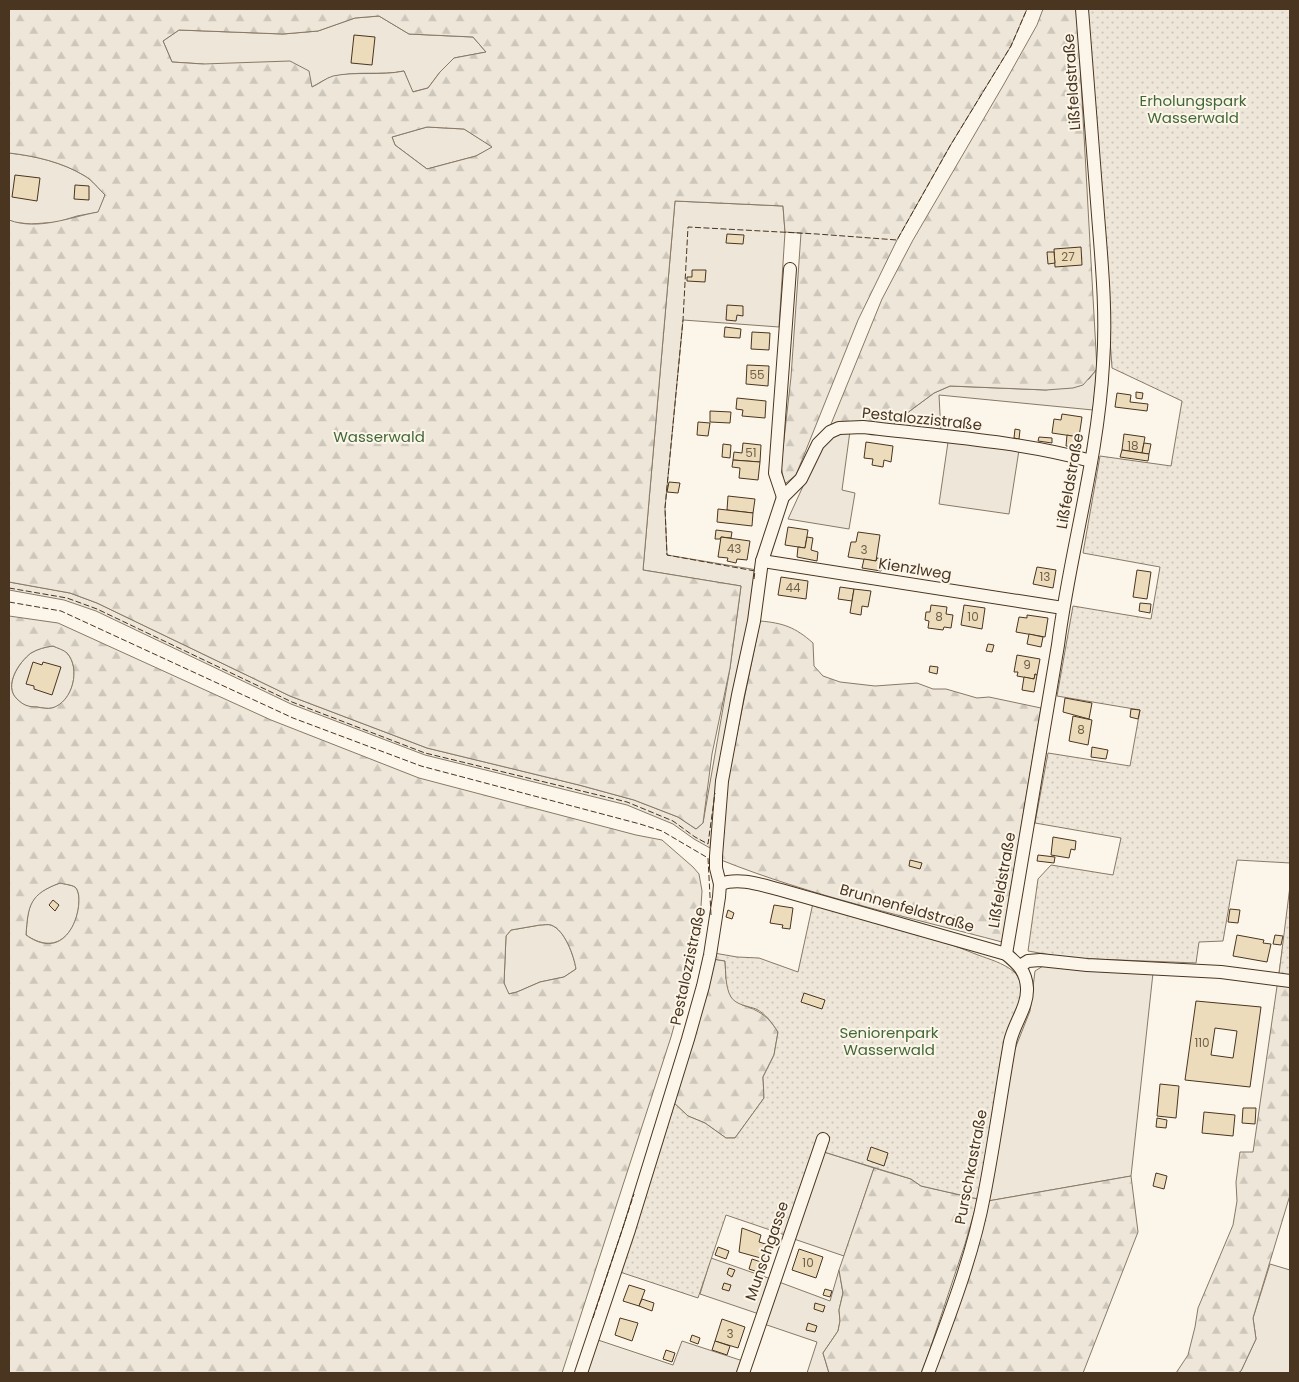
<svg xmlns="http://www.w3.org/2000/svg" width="1299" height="1382" viewBox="0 0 1299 1382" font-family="Poppins,sans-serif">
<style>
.green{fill:#ede6d9;stroke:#887966}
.forest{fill:url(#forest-firs);stroke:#887966;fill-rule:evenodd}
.park{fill:url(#park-dots);stroke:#887966}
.building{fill:#ecdcbc;stroke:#4a3520;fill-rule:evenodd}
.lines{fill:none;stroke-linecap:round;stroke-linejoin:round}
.minor-casing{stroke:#4a3520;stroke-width:14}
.minor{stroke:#fbf6e9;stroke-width:12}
.fence{stroke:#4a3520;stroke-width:1;stroke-dasharray:6 2.5;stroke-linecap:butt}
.labels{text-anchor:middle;stroke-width:4;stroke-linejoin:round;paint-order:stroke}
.number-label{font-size:12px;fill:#725f47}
.street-label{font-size:15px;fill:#4a3520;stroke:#fbf6e9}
.park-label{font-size:15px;fill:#436837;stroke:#fbf6e9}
</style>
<defs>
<pattern id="forest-firs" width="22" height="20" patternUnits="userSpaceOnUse" patternTransform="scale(1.25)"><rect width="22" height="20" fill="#ede6d9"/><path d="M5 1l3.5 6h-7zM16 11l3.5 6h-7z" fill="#cdc6ba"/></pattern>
<pattern id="park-dots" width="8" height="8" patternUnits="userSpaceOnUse" patternTransform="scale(1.25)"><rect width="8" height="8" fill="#ede6d9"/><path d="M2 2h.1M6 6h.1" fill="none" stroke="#cdc6ba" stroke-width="1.8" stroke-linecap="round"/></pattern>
</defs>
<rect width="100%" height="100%" fill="#fbf6e9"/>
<g class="green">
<path d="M379,16L409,34L473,37L486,52L454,58L440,72L428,88L412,92L404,71C381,76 356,70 333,77C326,78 318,84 312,87L203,64L172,62L163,41L179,30L283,34L318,31L355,18Z"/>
<polygon points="427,127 464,129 493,147 476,156 427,169 395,145 392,137"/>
<path d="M9,153C35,156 62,162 85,176C92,180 99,189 105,195L99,212L77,216L58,222L31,224L10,222L9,220Z"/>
<polygon points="675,201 783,206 785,232 779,327 683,320 665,508 667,555 757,570 715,808 710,848 694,839 673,824 627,805 425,755 291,704 96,611 64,600 9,590 9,582 70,593 97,603 290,696 427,748 579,785 634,800 678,817 696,829 703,823 730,668 741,586 643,570"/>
<polygon points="1097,369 1093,410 939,395 941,433 892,426 899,419 934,393 950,386 1046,390 1089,379"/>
<polygon points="850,431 842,490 855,493 849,529 788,519 816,458 832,435"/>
<polygon points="948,442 1019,450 1009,514 939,504"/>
<path d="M53,646C57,648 64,649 67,653C81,668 73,702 53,708C48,709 42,708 37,707C28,707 24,706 17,699C3,686 19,662 31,653C37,649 45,647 53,646Z"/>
<path d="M60,883C64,884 72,885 75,887C87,896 73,967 26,935C28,905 29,894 60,883Z"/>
<path d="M540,925C543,925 548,924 551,925C565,930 574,956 576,969L564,977L540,982L517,992L508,994L504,983L506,936L511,930Z"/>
<polygon points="1043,966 1153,973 1131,1176 988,1201 1013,1054 1030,1011 1035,971"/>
<polygon points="824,1152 874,1168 844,1256 794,1239"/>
<polygon points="711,1258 771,1279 759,1314 700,1294"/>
<polygon points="1270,1264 1290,1270 1290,1373 1238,1373 1241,1371 1256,1339 1253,1318"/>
<polygon points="839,1270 843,1293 839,1310 840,1321 838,1331 823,1353 829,1373 807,1373 817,1342 764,1324 779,1282 830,1301"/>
<polygon points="598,1340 673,1365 682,1341 743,1361 739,1373 587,1373"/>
</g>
<g class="forest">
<path d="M9,9H1027L1011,46L950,146L897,240L858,320L796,475L786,483L784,482L781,466L791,377L801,233L785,232L783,206L675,201L643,570L741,586L730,668L712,754L703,823L696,829L678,817L634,800L579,785L427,748L290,696L97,603L70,593L9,582V220C38,231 70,217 98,212L105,195C99,189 92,180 85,176C62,162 35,156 9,153ZM379,16L409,34L473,37L486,52L454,58L440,72L428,88L413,92L404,71C381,76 357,71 333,76C326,78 319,84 312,87L309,71L290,61L203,64L172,62L163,41L179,30L283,34L318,31L355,18ZM427,127L464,129L492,147L476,156L427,169L395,145L392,137Z"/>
<polygon points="1043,9 1077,9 1097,369 1083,385 1073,388 1046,390 950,386 934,393 899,419 892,426 829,429 882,299 913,240 1004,84 1037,25"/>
<path d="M9,616L58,623L271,720L419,778L636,835L662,840L693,867L699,874L702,891L699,936L671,1037L562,1373H9ZM53,646C57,648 64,650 67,653C81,668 73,702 52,708C48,709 42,708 37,707C28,707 23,705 17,699C3,686 19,662 31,653C38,649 45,647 53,646ZM60,883C64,884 72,885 75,887C87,896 72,968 26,935C28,905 30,894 60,883ZM540,925C543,925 548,924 551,925C565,930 574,956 576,969L564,977L540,982L517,992L509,994L504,983L506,936L511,930Z"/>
<path d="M760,621C783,623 795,627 813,643L814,666L823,676L840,682L875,686L917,683L933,689H946L977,698L989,697L1041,708L1002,942C908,917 811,896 721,860L726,788Z"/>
<polygon points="1290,939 1290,1195 1253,1318 1256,1339 1241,1371 1238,1373 1176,1373 1188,1355 1195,1327 1198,1308 1233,1225 1237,1201 1236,1182 1240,1152 1253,1152 1283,945"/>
<path d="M713,959L725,961L726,979L742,1005C759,1010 769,1017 778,1032L774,1055L763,1077L764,1098L735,1138H726L705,1123L688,1116L673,1102Z"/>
<polygon points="874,1168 911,1179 921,1186 978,1199 965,1244 922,1373 829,1373 823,1353 838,1331 840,1321 839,1310 843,1293 839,1270"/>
<polygon points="1131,1176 1138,1232 1083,1373 933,1373 988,1201"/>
</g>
<g class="park">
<polygon points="1087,9 1290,9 1290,863 1237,860 1223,941 1199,942 1196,963 1068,958 1028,951 1038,879 1051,865 1113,875 1121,838 1035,823 1048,753 1130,766 1140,710 1057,696 1073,606 1151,619 1160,567 1083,553 1100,456 1171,466 1182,401 1112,368"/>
<polygon points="1290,886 1290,976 1279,974"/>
<path d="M813,903C868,919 925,933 978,955C989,959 1003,963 1013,971C1018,975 1020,981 1022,988L978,1199L921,1186L911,1179L824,1152L830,1137L820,1133L785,1235L726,1215L698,1298L620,1272L673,1102L688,1116L705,1123L726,1138H735L764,1098L763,1077L774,1055L778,1032C772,1023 766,1014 756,1009C748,1006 736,1005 731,997C725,987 726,972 725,961L713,959L714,953L737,957L759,958L798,972Z"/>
</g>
<g class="building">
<polygon points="354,35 375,37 372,65 351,63"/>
<polygon points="15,175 40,178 37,201 12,197"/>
<polygon points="75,185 89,186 89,200 74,199"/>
<polygon points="727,234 744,235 743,244 726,243"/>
<polygon points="1081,247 1082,265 1055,267 1054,249"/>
<polygon points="1047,252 1054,252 1055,263 1048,264"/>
<polygon points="692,270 706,270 705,282 687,281 687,277 692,277"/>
<polygon points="727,305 743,306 743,316 737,315 736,321 726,320"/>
<polygon points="725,327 741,329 740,338 724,337"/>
<polygon points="752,332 770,333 769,350 751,349"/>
<polygon points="747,365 769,366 768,386 746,384"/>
<polygon points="1136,392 1143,393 1142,399 1136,398"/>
<polygon points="1117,393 1131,395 1130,402 1148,404 1147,411 1115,407"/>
<polygon points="737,398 766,401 765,418 742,416 743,410 736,409"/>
<polygon points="710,411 731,412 730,423 710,422"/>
<polygon points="1062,414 1082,417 1079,437 1052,433 1054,419 1061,420"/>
<polygon points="698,422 710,423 708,436 697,435"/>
<polygon points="1015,429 1020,430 1019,439 1014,438"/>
<polygon points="1124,434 1145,437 1142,453 1122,450"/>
<polygon points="1067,435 1082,438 1081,448 1066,446"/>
<polygon points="1039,437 1052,438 1052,443 1038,441"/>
<polygon points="866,442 893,446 891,462 884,460 883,467 872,465 873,459 864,458"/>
<polygon points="743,443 761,445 760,462 733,460 734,452 742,453"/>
<polygon points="1144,443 1151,444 1149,454 1142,453"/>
<polygon points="723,444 731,445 730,458 722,457"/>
<polygon points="1122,450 1149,454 1148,461 1120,457"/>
<polygon points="733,460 760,462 758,480 739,478 740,468 732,467"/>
<polygon points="669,482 680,483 678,493 667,492"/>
<polygon points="728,496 755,499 753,513 727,510"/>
<polygon points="718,509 753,513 752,526 717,522"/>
<polygon points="788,527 808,530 805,548 785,545"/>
<polygon points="716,530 732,532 731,538 721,537 720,539 715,539"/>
<polygon points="858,532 880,535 876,561 848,557 851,542 856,542"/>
<polygon points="721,537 750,541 747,560 737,559 736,563 727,561 728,558 718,557"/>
<polygon points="807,537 813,538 811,550 818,552 817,561 797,557 798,547 805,548"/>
<polygon points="877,558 883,559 881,571 862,568 864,559 876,561"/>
<polygon points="1037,567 1056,570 1053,588 1033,584"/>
<polygon points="1137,570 1151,572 1147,599 1133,597"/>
<polygon points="781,577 808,581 806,599 778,595"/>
<polygon points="840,587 854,589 852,601 838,599"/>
<polygon points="854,589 871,591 868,607 862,606 861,615 850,613"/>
<polygon points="1140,603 1151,604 1150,613 1139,611"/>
<polygon points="931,605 947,607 946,614 953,615 951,628 944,627 943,630 928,628 929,621 925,620 926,612 930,612"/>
<polygon points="964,605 985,608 982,629 961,625"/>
<polygon points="1027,615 1048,618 1045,637 1016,632 1019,617 1027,618"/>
<polygon points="1029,634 1043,637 1041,647 1027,644"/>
<polygon points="988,644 994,645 992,652 986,651"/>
<polygon points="1017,655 1040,659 1037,675 1035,674 1034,679 1017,676 1018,672 1014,672"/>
<polygon points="33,662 42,665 43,662 61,667 52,695 34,689 34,686 26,684"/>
<polygon points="930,666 938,667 937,674 929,672"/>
<polygon points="1035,674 1037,675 1034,692 1022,690 1024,677 1034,679"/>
<polygon points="1065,698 1092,703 1089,719 1063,712"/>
<polygon points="1131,709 1140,710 1138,719 1130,717"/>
<polygon points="1073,716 1092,720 1088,745 1069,741"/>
<polygon points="1092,747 1108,750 1106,759 1091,757"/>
<polygon points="1053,837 1076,841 1075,850 1071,849 1069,858 1051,855"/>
<polygon points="1038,855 1055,857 1054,863 1037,861"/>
<polygon points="910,860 922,863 920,869 909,866"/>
<polygon points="53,900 59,905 55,911 49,905"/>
<polygon points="774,905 793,908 790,929 782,928 783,925 770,923"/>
<polygon points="1230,909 1240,910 1238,923 1228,922"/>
<polygon points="728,910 734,913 732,919 726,917"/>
<polygon points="1237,935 1264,940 1263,943 1271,944 1267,962 1233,956"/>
<polygon points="1275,935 1283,936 1281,945 1273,944"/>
<polygon points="804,993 825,1000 822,1009 801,1002"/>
<path d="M1196,1001L1261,1007L1250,1087L1185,1080ZM1215,1028L1237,1031L1233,1058L1211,1055Z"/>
<polygon points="1160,1084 1179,1086 1176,1118 1157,1116"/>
<polygon points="1243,1108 1256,1108 1255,1124 1242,1123"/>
<polygon points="1204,1112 1235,1115 1233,1136 1202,1133"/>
<polygon points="1157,1118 1167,1120 1166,1128 1156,1127"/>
<polygon points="871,1147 888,1153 884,1166 867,1160"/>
<polygon points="1156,1173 1167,1176 1164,1189 1153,1186"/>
<polygon points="742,1228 761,1235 759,1242 772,1246 768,1260 739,1252"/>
<polygon points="718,1247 729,1251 726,1259 715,1255"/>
<polygon points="799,1249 823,1257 816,1278 792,1270"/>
<polygon points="752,1259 764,1263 761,1273 749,1269"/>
<polygon points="729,1268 735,1270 732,1277 727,1274"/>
<polygon points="724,1283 731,1285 729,1291 722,1289"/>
<polygon points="629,1285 645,1290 639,1306 623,1301"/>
<polygon points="825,1289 832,1291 830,1297 823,1295"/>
<polygon points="642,1299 654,1303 652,1311 639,1306"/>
<polygon points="815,1303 825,1306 823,1312 814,1309"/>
<polygon points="620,1318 638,1323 632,1341 615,1335"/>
<polygon points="722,1319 745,1327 738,1348 715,1341"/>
<polygon points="808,1323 817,1326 815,1332 806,1330"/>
<polygon points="692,1335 700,1338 698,1344 690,1341"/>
<polygon points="715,1341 730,1346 727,1355 712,1350"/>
<polygon points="666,1350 675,1353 672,1362 663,1359"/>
</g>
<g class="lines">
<g class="minor-casing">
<g id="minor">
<polyline points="783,497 775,473 790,269"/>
<polyline points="762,561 1063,608"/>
<path d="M720,884C740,877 761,885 781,890L1006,954C1018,964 1026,971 1027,988C1028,1007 1014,1023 1010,1042C1001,1093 994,1145 984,1196C973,1255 949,1317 928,1373"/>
<path d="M1006,954L1058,645C1070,551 1098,459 1103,364C1107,310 1101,256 1097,202C1092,137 1087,73 1082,9"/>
<polyline points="1020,966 1028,961 1040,960 1087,965 1221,972 1290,981"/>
<path d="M581,1373L629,1230L688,1039L703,986L710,955L719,897L720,884L716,868V856L722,781L738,695L754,621L762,561L783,497L801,479L818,444L830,432L839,428L863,427C938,436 1020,441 1091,461"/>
<polyline points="743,1373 823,1139"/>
</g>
</g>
<use href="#minor" class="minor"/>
<g class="fence">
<polyline points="754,579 755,571 667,555 665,508 683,320 688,227 817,234 897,240 950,146 1011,46 1027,9"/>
<polyline points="9,588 67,598 97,609 292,702 425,753 627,802 673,821 695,837 708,844 715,793"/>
<polyline points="9,602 61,611 293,718 421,766 640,824 662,831 708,858 711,915"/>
<polyline points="593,1318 634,1194"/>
</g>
</g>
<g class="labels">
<g class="number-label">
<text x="1068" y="261">27</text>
<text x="757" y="379">55</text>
<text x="1133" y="450">18</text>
<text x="751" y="457">51</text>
<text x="734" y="553">43</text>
<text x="864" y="554">3</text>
<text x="1045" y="581">13</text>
<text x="793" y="592">44</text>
<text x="939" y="621">8</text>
<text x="973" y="621">10</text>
<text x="1027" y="669">9</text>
<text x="1081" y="734">8</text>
<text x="1202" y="1047">110</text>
<text x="808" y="1267">10</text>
<text x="730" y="1338">3</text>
</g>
<g class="street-label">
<text transform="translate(1072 82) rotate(-94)" y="5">Lißfeldstraße</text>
<text transform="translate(922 419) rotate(6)" y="5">Pestalozzistraße</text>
<text transform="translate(1070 481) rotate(-80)" y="5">Lißfeldstraße</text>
<text transform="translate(915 569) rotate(9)" y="5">Kienzlweg</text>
<text transform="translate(1002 880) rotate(-80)" y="5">Lißfeldstraße</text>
<text transform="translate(907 908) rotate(16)" y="5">Brunnenfeldstraße</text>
<text transform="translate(688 966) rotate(-78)" y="5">Pestalozzistraße</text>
<text transform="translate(971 1167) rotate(-79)" y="5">Purschkastraße</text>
<text transform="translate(767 1251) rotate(-71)" y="5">Munschgasse</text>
</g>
<g class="park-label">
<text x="1193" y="106">Erholungspark<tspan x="1193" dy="17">Wasserwald</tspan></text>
<text x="379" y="442">Wasserwald</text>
<text x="889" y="1038">Seniorenpark<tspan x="889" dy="17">Wasserwald</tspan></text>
</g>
</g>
<rect width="1299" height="1382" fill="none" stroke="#4a3520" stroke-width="20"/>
</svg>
